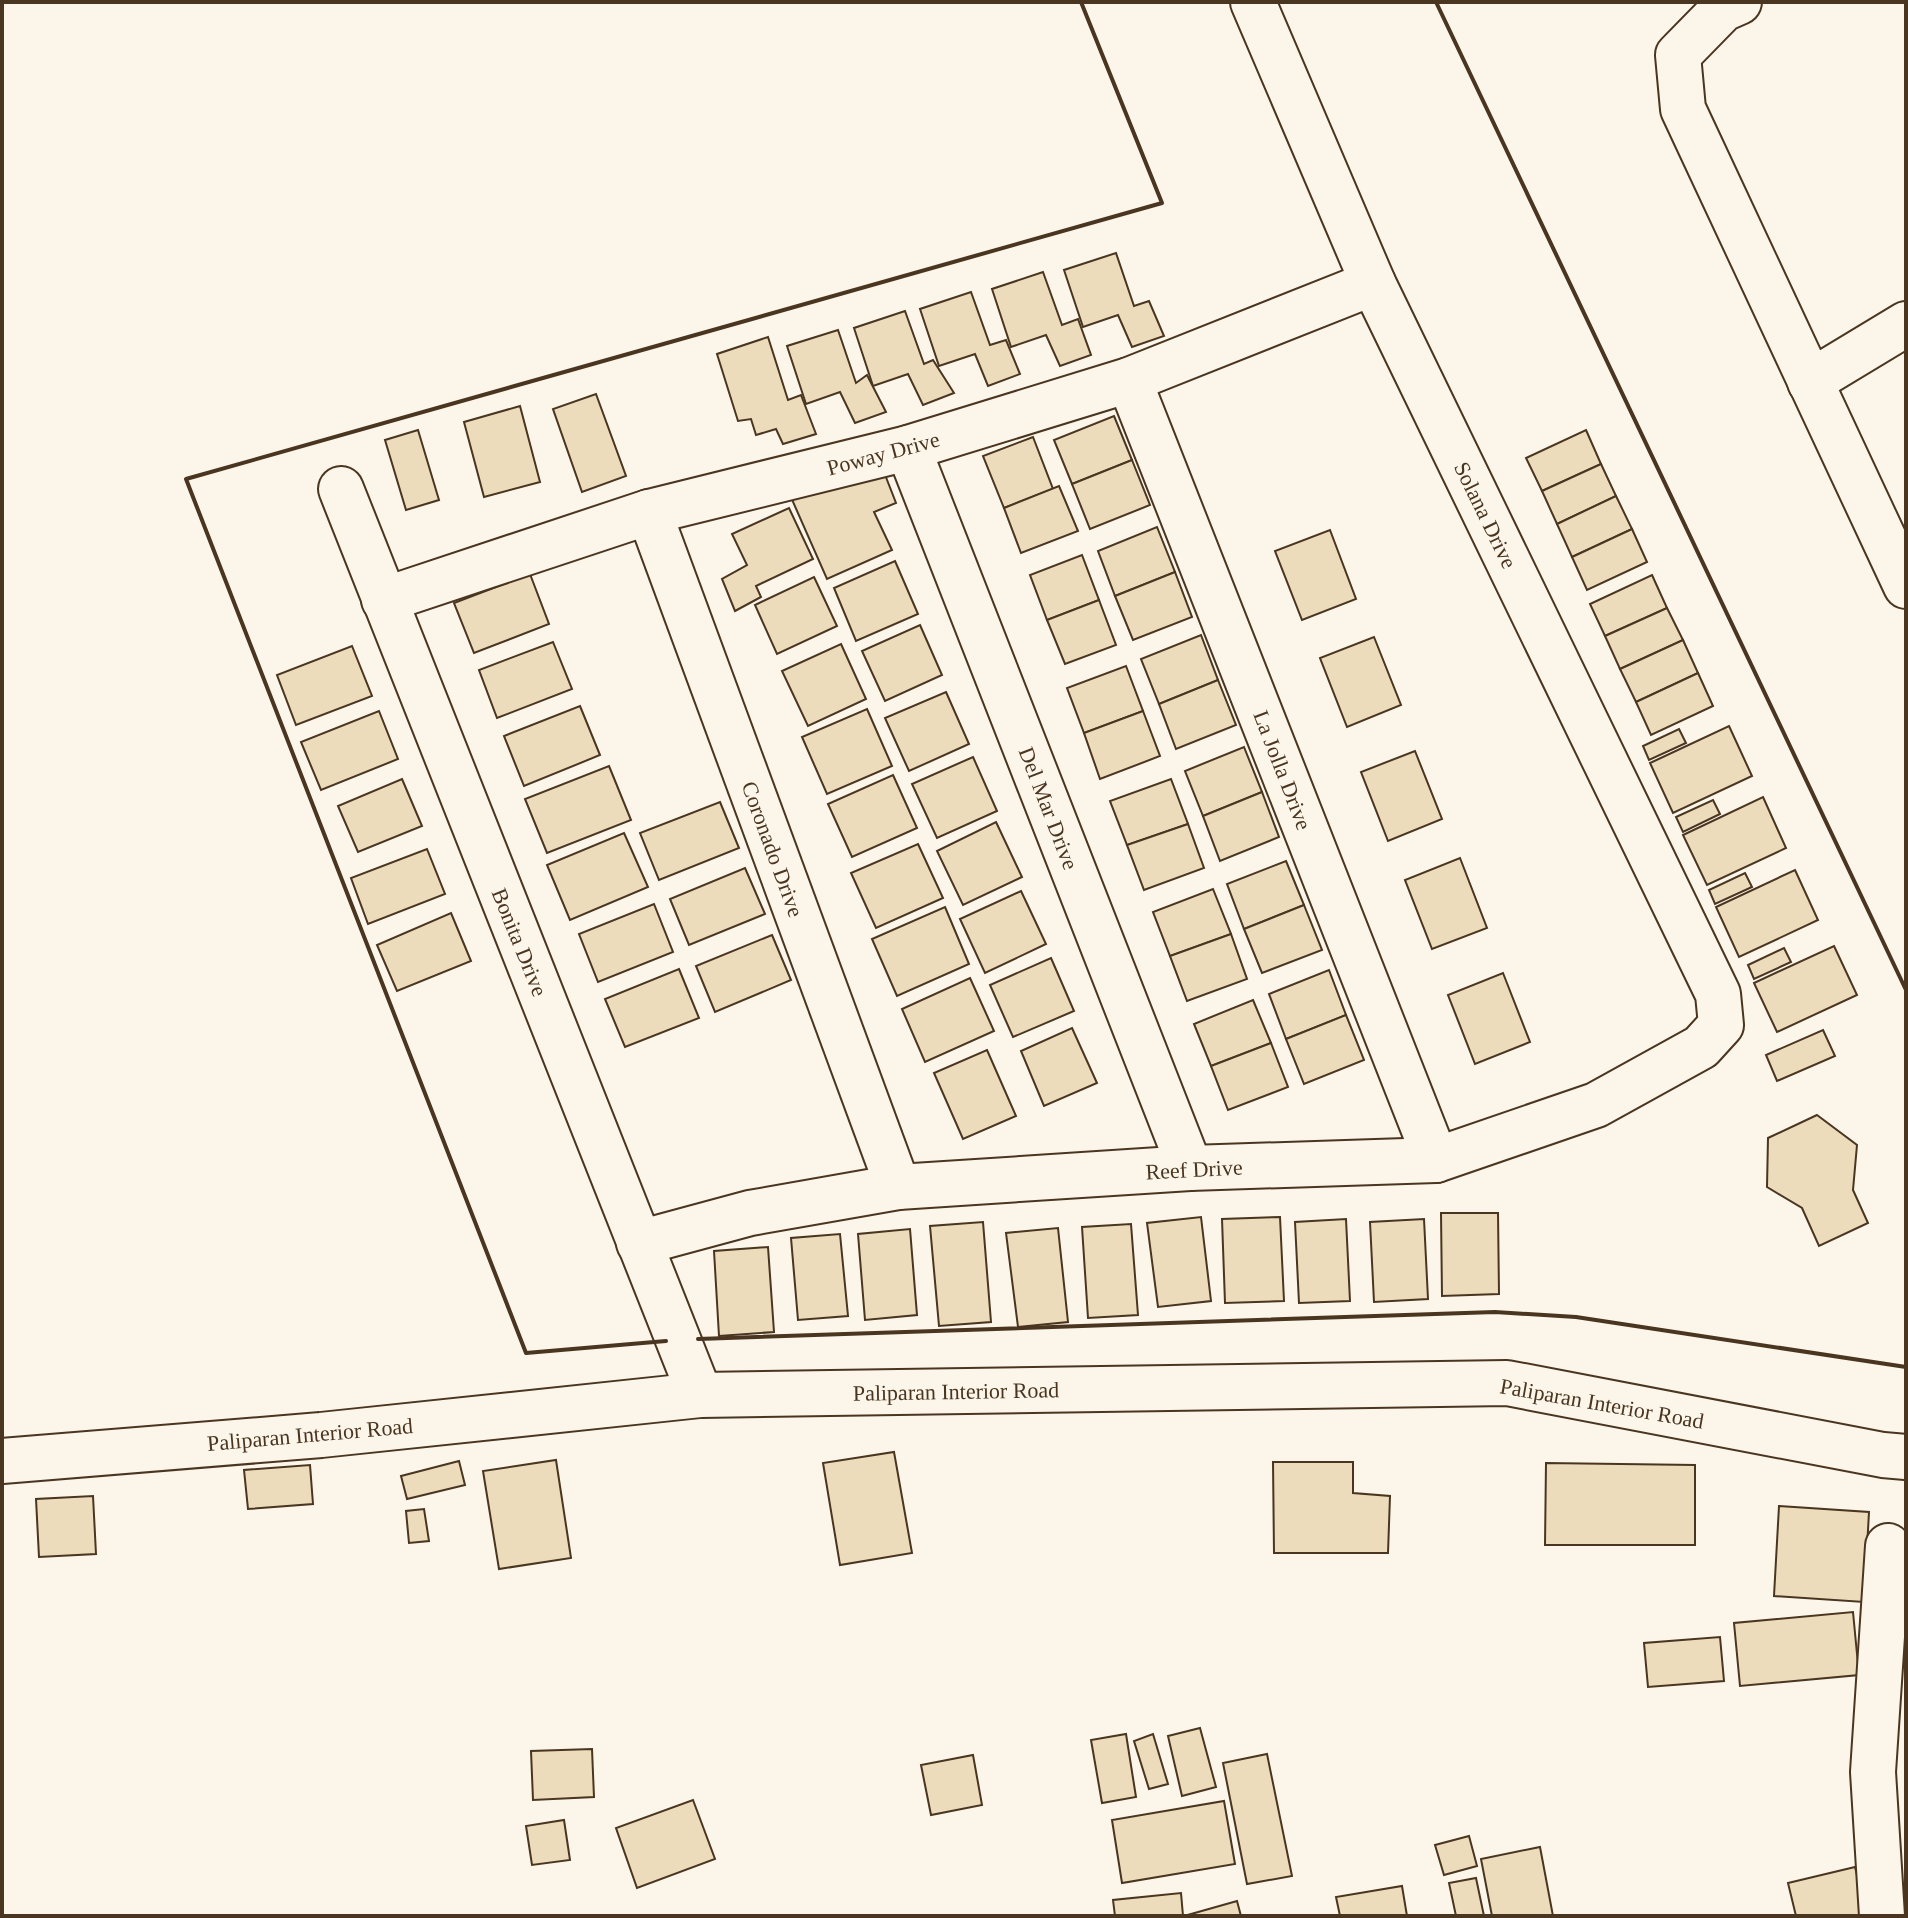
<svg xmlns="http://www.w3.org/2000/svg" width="1908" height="1918" viewBox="0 0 1908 1918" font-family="'Times New Roman',serif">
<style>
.building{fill:#ecdcbc;stroke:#4a3520;stroke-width:2}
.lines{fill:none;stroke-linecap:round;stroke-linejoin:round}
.minor-casing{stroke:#4a3520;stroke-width:48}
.minor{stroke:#fbf6e9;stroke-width:44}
.wall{stroke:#4a3520;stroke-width:4}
.labels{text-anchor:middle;stroke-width:6;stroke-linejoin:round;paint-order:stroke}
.street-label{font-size:22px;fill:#4a3520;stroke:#fbf6e9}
</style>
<rect width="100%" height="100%" fill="#fbf6e9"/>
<g class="building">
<polygon points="1116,253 1134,306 1149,301 1164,336 1132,347 1118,315 1083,327 1064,270"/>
<polygon points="1043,272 1062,325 1078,319 1091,355 1060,366 1046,335 1011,347 992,289"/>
<polygon points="971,292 990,345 1006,340 1020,374 988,386 975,354 939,366 920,309"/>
<polygon points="905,311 924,364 933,360 954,393 923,405 908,374 873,386 854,328"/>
<polygon points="838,330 856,383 867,375 886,412 855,423 840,392 806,404 787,346"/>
<polygon points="768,337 788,400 801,395 816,434 783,444 776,429 756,435 751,419 738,421 717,354"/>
<polygon points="596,394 626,476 582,492 553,409"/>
<polygon points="520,406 540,482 484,497 464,422"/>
<polygon points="1114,416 1132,460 1072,484 1054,440"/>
<polygon points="418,430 439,500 406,510 385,440"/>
<polygon points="1586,430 1601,464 1542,491 1526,458"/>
<polygon points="1033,437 1053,489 1004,508 983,456"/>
<polygon points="1132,460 1150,505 1090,529 1072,484"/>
<polygon points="1601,464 1616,496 1557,524 1542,491"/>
<polygon points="882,467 896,503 874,512 892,550 827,579 790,495"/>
<polygon points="1059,486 1078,531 1021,553 1004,508"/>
<polygon points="1616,496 1632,529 1572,557 1557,524"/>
<polygon points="789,508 813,559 756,586 761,597 735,611 722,579 747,565 732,534"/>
<polygon points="1157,527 1175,572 1115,596 1098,551"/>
<polygon points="1632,529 1647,562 1587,590 1572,557"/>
<polygon points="1330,530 1356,599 1302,620 1275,551"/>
<polygon points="1082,555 1099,600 1047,620 1030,575"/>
<polygon points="895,561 918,614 856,641 834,588"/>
<polygon points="1175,572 1192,617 1133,640 1115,596"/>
<polygon points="530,574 549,624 474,653 454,603"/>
<polygon points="1652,575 1667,608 1605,636 1590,604"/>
<polygon points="814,577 837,626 777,654 755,605"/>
<polygon points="1099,600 1116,645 1065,664 1047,620"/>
<polygon points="1667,608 1683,640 1620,669 1605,636"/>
<polygon points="920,625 942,675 885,701 862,651"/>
<polygon points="1201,635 1218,680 1159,704 1141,659"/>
<polygon points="1374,637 1401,705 1347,727 1320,658"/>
<polygon points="1683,640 1698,673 1636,702 1620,669"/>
<polygon points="553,642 572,689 497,718 479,670"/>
<polygon points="841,644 866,699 808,726 782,671"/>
<polygon points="352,646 372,696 296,725 277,675"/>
<polygon points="1126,666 1143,711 1084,733 1067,688"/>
<polygon points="1698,673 1713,706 1651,735 1636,702"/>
<polygon points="1218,680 1236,725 1176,749 1159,704"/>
<polygon points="946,692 969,744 909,771 885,718"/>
<polygon points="580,706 600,755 524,786 504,736"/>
<polygon points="867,709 892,766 827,794 802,737"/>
<polygon points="379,711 398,759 321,790 301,742"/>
<polygon points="1143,711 1160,756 1100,779 1084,733"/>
<polygon points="1729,726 1752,776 1673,813 1650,763"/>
<polygon points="1679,729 1686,743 1649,760 1643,746"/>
<polygon points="1244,747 1262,792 1203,816 1185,771"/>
<polygon points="1415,751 1442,819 1388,841 1361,772"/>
<polygon points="973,757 997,811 937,838 912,784"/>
<polygon points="609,766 631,820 547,853 525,799"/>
<polygon points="893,775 917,828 852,857 828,804"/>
<polygon points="402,779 422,826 358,852 338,806"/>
<polygon points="1171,779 1188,824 1127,845 1110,801"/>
<polygon points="1262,792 1279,837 1220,861 1203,816"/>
<polygon points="1763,797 1786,848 1707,885 1683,835"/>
<polygon points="1713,800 1720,814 1683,832 1676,817"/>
<polygon points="720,802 739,848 659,880 640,833"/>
<polygon points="996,822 1022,877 963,905 937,851"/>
<polygon points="1188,824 1204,868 1144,890 1127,845"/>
<polygon points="624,833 648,887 570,920 547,865"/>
<polygon points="918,844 943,898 876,928 851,873"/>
<polygon points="427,849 445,894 368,924 351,878"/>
<polygon points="1460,858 1487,928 1432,949 1405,880"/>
<polygon points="1286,861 1304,905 1244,929 1227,884"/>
<polygon points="745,868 765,914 689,945 670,899"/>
<polygon points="1795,870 1818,920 1739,957 1716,907"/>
<polygon points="1745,873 1752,887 1715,904 1709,890"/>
<polygon points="1213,889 1231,934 1170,956 1153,912"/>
<polygon points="1021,891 1046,944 985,973 960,919"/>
<polygon points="654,904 673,952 598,982 579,934"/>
<polygon points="1304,905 1322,950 1262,973 1244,929"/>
<polygon points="945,907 969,964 897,996 872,939"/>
<polygon points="451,913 471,961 397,991 377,945"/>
<polygon points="1231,934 1247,979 1187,1001 1170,956"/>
<polygon points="772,935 791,980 715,1012 696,966"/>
<polygon points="1834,946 1857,995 1777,1032 1754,983"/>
<polygon points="1784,948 1791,962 1754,979 1748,965"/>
<polygon points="1051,958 1074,1011 1013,1037 990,985"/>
<polygon points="679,969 699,1018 625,1047 605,999"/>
<polygon points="1329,970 1346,1015 1286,1039 1269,994"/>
<polygon points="1503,973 1530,1042 1475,1064 1448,995"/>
<polygon points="970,978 994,1031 925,1062 902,1009"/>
<polygon points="1253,1000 1271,1043 1211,1066 1194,1024"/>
<polygon points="1346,1015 1364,1060 1304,1084 1286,1039"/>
<polygon points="1072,1028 1097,1083 1044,1106 1021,1051"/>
<polygon points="1823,1030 1835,1056 1777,1081 1766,1055"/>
<polygon points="1271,1043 1288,1087 1228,1110 1211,1066"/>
<polygon points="987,1050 1016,1116 963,1139 934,1073"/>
<polygon points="1817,1115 1857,1145 1853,1190 1868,1223 1819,1246 1802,1208 1767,1187 1768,1138"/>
<polygon points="1441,1213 1498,1213 1499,1294 1442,1296"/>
<polygon points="1201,1217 1211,1301 1158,1307 1147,1223"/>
<polygon points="1280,1217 1284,1301 1225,1303 1222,1219"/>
<polygon points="1346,1219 1350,1301 1299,1303 1295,1222"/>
<polygon points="1424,1219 1428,1299 1374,1302 1370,1222"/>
<polygon points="983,1222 991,1322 939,1326 930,1226"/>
<polygon points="1131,1224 1138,1315 1088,1318 1082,1227"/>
<polygon points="1058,1228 1068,1322 1018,1327 1006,1233"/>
<polygon points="910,1229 917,1315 865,1320 858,1234"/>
<polygon points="840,1234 848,1316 798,1320 791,1238"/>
<polygon points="768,1247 774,1332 719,1336 714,1251"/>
<polygon points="894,1452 912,1553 840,1565 823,1463"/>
<polygon points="556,1460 571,1558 499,1569 483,1471"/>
<polygon points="459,1461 465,1485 407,1499 401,1476"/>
<polygon points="1273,1462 1353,1462 1353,1493 1390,1496 1388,1553 1274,1553"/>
<polygon points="1546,1463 1695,1465 1695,1545 1545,1545"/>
<polygon points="310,1465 313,1504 248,1509 244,1470"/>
<polygon points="93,1496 96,1554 39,1557 36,1499"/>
<polygon points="1779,1506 1869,1512 1864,1602 1774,1596"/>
<polygon points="424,1509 429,1541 409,1543 406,1511"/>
<polygon points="1853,1612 1859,1675 1740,1686 1734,1623"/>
<polygon points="1720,1637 1724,1681 1648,1687 1644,1643"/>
<polygon points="1200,1728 1216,1787 1182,1796 1168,1736"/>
<polygon points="1126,1734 1136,1797 1102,1803 1091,1740"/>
<polygon points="1153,1734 1168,1784 1149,1789 1134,1741"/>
<polygon points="592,1749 594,1797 533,1800 531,1751"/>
<polygon points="1267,1754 1292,1876 1247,1884 1223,1763"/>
<polygon points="973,1755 982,1805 931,1815 921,1765"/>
<polygon points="693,1800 715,1859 637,1888 616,1828"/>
<polygon points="1224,1801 1235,1864 1122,1883 1112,1820"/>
<polygon points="564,1820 570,1860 532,1865 526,1826"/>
<polygon points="1469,1836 1477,1866 1444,1875 1435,1845"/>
<polygon points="1540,1847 1553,1916 1492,1916 1481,1859"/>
<polygon points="1855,1867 1867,1916 1796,1916 1788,1883"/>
<polygon points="1476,1878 1484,1916 1456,1916 1449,1883"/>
<polygon points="1402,1886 1407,1916 1340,1916 1336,1897"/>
<polygon points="1181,1893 1183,1916 1115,1916 1113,1900"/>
<polygon points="1237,1901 1241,1916 1184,1916"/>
</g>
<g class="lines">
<g class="minor-casing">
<g id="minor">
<polyline points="1739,2 1723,9 1678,55 1683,109 1906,586"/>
<polyline points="1129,380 1436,1160"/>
<polyline points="1810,382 1906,324"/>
<polyline points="908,448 1190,1168"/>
<polyline points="341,489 700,1395"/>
<polyline points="649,512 898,1187"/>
<polyline points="384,600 649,512 908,448 1129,380 1373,283"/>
<polyline points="639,1243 750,1213 898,1187 1190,1168 1436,1160 1596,1105 1701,1047 1721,1025 1718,994 1373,283 1253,2"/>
<polyline points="2,1461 321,1435 700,1395 1507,1383 1883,1455 1906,1457"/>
<polyline points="1882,1916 1873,1772 1888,1546"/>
</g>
</g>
<use href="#minor" class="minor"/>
<g class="wall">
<polyline points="1436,2 1906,990"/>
<polyline points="698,1339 1495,1312 1576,1317 1906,1367"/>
<polyline points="666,1341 526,1353 186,479 1162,203 1081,2"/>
</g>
</g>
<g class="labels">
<g class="street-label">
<text transform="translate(883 453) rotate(-15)" y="8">Poway Drive</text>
<text transform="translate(1486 515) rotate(64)" y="8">Solana Drive</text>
<text transform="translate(1283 770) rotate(69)" y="8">La Jolla Drive</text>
<text transform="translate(1049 808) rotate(69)" y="8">Del Mar Drive</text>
<text transform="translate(773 849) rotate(70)" y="8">Coronado Drive</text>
<text transform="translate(520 942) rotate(68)" y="8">Bonita Drive</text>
<text transform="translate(1194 1169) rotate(-3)" y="8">Reef Drive</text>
<text transform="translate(956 1391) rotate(-1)" y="8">Paliparan Interior Road</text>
<text transform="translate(1602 1403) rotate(10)" y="8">Paliparan Interior Road</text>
<text transform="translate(310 1434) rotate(-5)" y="8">Paliparan Interior Road</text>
</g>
</g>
<rect width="1908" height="1918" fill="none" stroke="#4a3520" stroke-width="8"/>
</svg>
